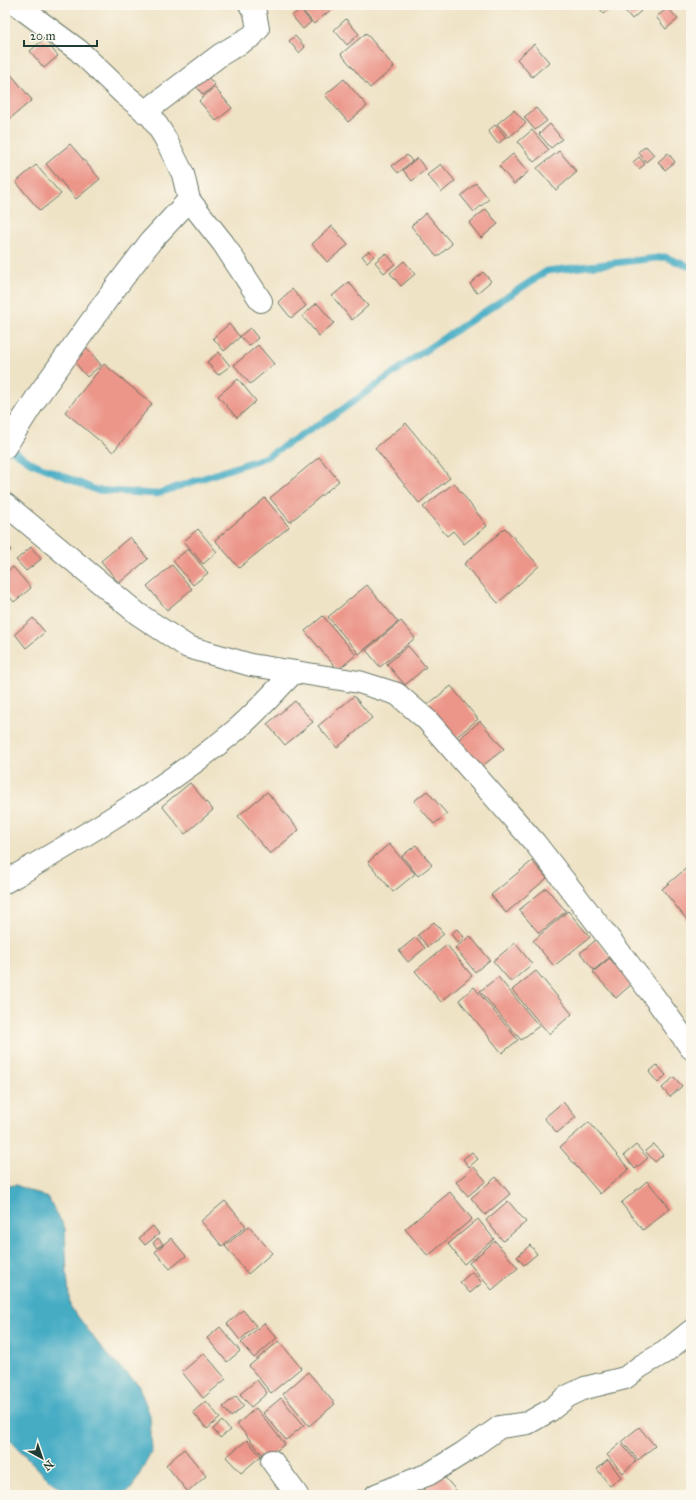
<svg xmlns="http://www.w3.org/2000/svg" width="696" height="1500" viewBox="0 0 696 1500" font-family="'IM FELL Great Primer',serif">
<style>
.water{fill:#45acc4;stroke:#32747c}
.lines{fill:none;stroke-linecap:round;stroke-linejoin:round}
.stream{stroke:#45acc4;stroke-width:7}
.building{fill:#ec9589}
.minor-casing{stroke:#687767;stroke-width:24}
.minor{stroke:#fff;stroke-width:22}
</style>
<rect width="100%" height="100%" fill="#fbf7ec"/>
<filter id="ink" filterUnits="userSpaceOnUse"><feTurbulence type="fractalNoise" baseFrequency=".025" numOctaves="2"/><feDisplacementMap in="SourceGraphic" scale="8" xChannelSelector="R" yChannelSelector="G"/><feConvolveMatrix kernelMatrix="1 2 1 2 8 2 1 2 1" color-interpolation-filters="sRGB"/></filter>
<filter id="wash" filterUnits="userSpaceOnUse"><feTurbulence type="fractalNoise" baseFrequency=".012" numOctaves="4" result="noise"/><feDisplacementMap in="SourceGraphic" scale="16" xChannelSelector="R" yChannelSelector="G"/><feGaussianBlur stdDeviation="0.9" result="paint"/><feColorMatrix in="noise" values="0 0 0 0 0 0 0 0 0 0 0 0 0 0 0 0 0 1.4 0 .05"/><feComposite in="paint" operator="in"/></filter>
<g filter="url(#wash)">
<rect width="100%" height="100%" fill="#efe3c6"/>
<polygon class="water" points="16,1185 48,1198 65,1228 67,1274 70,1306 106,1354 138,1384 150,1415 152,1451 132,1488 122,1495 71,1495 50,1481 5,1435 5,1186"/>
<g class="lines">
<polyline class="stream" points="7,447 30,462 96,490 156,494 266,457 336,414 421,353 547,271 665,257 691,267"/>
</g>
<g id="blocks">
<g class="building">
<polygon points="287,5 295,5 290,9"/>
<polygon points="310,5 330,5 333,8 314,24 303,11"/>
<polygon points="597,5 614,5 604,14"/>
<polygon points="620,5 637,5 641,11 632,19"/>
<polygon points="668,8 678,19 666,29 656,17"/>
<polygon points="300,9 311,22 303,29 292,16"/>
<polygon points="346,19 359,34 347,45 334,30"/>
<polygon points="366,33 394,67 370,88 341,54"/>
<polygon points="295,36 305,47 299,53 289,41"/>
<polygon points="44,39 58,56 44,68 30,51"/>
<polygon points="534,44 549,62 532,77 517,59"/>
<polygon points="5,67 32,100 5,123"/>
<polygon points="204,73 215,85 203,95 193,82"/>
<polygon points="344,79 367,106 348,122 325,95"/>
<polygon points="214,87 232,108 216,121 199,101"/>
<polygon points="536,108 547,121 535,130 524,117"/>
<polygon points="514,110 526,123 509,137 497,124"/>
<polygon points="550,124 562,139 551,148 539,134"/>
<polygon points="495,125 506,137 498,144 488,131"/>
<polygon points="532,130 549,150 534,162 518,142"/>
<polygon points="70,144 100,179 76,199 46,164"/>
<polygon points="646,146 654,155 646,162 638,152"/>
<polygon points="559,151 577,172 556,190 537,168"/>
<polygon points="668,153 675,162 665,170 658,162"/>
<polygon points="513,154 528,172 514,184 499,166"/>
<polygon points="407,155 412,161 398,173 392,166"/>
<polygon points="639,157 645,164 639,169 633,162"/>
<polygon points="417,158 426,169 412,181 403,170"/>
<polygon points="441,164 455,181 442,192 427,175"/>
<polygon points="36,165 61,194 40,211 16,182"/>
<polygon points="476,183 489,199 474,212 461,196"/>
<polygon points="486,209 498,224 481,238 469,223"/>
<polygon points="426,213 452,244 437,257 411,226"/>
<polygon points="332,226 348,245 327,262 312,244"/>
<polygon points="369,251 374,256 367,262 362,256"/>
<polygon points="386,253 395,264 384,273 375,262"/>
<polygon points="404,261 415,274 401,286 390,273"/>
<polygon points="483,272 491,281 477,293 470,284"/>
<polygon points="349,282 368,306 352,320 332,296"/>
<polygon points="292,289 306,306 291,318 278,302"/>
<polygon points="317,303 334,323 319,336 302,316"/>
<polygon points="229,324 240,337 224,351 213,338"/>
<polygon points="250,328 258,338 249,346 240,336"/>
<polygon points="258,345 274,364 250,384 234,365"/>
<polygon points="87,348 101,365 87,377 73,360"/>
<polygon points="219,352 230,366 218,375 207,362"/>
<polygon points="104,364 152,404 113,452 65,412"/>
<polygon points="238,379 256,401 237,418 218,396"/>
<polygon points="406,423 450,478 419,503 375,448"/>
<polygon points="319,457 339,481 290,522 270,498"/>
<polygon points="454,483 487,526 464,544 453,531 447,536 423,507"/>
<polygon points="265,498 289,527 239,568 215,540"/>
<polygon points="505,528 539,566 498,603 464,564"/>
<polygon points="198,529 217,552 203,564 184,541"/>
<polygon points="130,537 148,559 119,583 101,561"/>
<polygon points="5,542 11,550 5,555"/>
<polygon points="31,547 41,559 26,571 16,560"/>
<polygon points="188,549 208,573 193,585 173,561"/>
<polygon points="172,565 192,589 167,610 147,586"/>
<polygon points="13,567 31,588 14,602 5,591 5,573"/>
<polygon points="367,585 398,622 359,654 328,617"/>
<polygon points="323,616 356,655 338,670 305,631"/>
<polygon points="33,618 45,632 26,648 15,634"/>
<polygon points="401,621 415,638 380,667 366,650"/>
<polygon points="408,646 426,667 405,685 387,664"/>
<polygon points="451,686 478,719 454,739 426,706"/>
<polygon points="354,696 372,718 337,748 318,726"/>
<polygon points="295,701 313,722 285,745 267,724"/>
<polygon points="480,721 504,749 481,767 458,740"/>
<polygon points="190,783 213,810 185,834 162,806"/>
<polygon points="427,791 447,814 434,824 414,801"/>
<polygon points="267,792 299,830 270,854 238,816"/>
<polygon points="389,844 415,874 393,892 368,862"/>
<polygon points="416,845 432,865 418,876 402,856"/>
<polygon points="532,861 547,878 506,913 491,895"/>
<polygon points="690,865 691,867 691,918 688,921 662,889"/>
<polygon points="546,888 566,911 539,933 519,910"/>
<polygon points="568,911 590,937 554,966 533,941"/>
<polygon points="434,922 444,934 428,947 418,935"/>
<polygon points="457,929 464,937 458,943 451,934"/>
<polygon points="470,936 490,960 475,972 455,948"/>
<polygon points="416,937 425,948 408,962 399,951"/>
<polygon points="596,940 610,957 594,970 580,953"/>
<polygon points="515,943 532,964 511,982 493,961"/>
<polygon points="447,945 472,976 441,1002 415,971"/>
<polygon points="611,957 633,983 616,998 593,972"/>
<polygon points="536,971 572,1014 549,1034 512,990"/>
<polygon points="498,977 539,1026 521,1040 480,991"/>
<polygon points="474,987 518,1040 502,1053 459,1000"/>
<polygon points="657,1065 666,1075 658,1083 649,1072"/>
<polygon points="674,1077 682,1086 670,1097 662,1088"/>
<polygon points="563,1102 576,1117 557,1133 544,1118"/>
<polygon points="589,1122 629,1169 600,1194 560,1147"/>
<polygon points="654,1144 663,1155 655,1162 645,1151"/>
<polygon points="636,1145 648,1158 635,1169 624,1155"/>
<polygon points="472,1152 478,1159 469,1167 463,1159"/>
<polygon points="474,1167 486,1181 468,1196 456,1182"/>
<polygon points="496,1177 510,1194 485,1215 471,1198"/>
<polygon points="647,1181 670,1208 643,1230 621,1203"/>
<polygon points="450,1192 472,1219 428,1256 405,1229"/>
<polygon points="225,1201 246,1226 222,1246 201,1221"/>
<polygon points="508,1201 526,1222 503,1241 486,1220"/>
<polygon points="478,1219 494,1239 464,1264 448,1244"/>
<polygon points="153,1226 159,1234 145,1245 139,1238"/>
<polygon points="249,1226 272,1253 248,1274 225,1246"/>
<polygon points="158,1238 163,1244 157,1248 153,1243"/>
<polygon points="171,1238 186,1256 170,1269 155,1252"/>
<polygon points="495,1241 518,1268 492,1290 469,1263"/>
<polygon points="530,1245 537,1254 524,1265 517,1257"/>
<polygon points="472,1272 482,1283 470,1293 460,1282"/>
<polygon points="243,1310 256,1326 240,1340 227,1324"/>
<polygon points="264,1323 277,1338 254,1358 241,1343"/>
<polygon points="220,1327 240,1351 227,1362 207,1338"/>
<polygon points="279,1341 301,1368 271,1393 249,1366"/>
<polygon points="204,1353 226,1379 203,1398 182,1372"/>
<polygon points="308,1372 335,1404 309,1426 283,1394"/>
<polygon points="257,1380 267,1393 251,1407 240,1394"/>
<polygon points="236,1396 244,1406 231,1417 223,1407"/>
<polygon points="281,1398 304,1425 286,1440 263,1413"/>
<polygon points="206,1401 220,1418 207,1429 193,1412"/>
<polygon points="256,1408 285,1444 266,1459 237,1424"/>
<polygon points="222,1421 230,1430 220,1438 213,1429"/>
<polygon points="639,1427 655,1446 638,1460 622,1441"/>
<polygon points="247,1440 261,1456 241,1473 226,1457"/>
<polygon points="621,1443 636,1461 623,1473 607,1455"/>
<polygon points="184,1449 206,1476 188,1492 166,1465"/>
<polygon points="608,1460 621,1477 610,1486 597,1469"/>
<polygon points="442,1474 460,1495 427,1495 423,1490"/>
</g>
</g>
</g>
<g filter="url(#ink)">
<use href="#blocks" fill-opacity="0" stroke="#687767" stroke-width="1"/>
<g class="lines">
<g class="minor-casing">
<g id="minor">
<polyline points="17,5 78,50 124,94 152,117 165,138 183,174 189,200 223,243 261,301"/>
<polyline points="145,112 220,55 252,36 258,29 255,13 250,5"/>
<polyline points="5,447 39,394 113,291 151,241 189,200"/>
<polyline points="5,504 138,614 188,647 251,665 359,682 397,694 427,720 535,843 652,994 691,1048"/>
<path d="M5,882C85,836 164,789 236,730C257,712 275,691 294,672"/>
<polyline points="272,1461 297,1495"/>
<polyline points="376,1495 429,1474 463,1453 500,1427 528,1423 549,1411 568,1396 585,1388 625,1378 641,1366 665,1352 691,1331"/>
</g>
</g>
<use href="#minor" class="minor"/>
</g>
</g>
<rect width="696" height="1500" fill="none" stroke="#fbf7ec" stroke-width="20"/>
<g transform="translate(42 1458) rotate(140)" stroke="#fbf7ec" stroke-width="3" paint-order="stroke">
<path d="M0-3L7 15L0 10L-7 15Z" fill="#1f3d34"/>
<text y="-6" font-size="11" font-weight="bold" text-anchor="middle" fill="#1f3d34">N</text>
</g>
<path d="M24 40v6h73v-6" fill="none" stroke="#1f3d34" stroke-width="2"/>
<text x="30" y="40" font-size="12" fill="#1f3d34" stroke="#fbf7ec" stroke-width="3" paint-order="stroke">20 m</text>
</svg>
